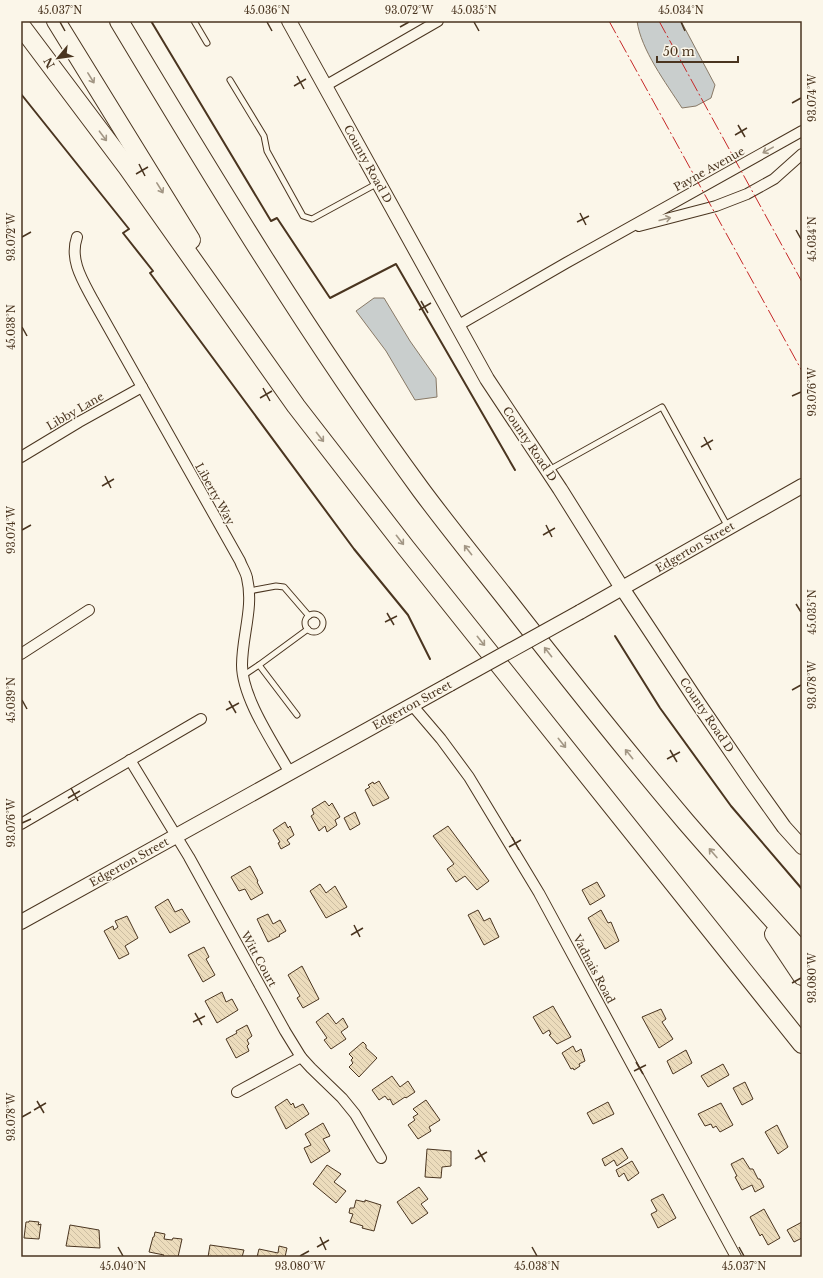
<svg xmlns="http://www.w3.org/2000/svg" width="823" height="1278" viewBox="0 0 823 1278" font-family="'Libre Baskerville',serif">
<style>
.water{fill:#c9cecd;stroke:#887966}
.building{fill:url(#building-back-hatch);stroke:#4a3520}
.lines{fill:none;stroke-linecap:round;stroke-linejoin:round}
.lane-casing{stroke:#4a3520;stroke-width:7}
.street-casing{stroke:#4a3520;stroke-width:12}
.secondary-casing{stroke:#4a3520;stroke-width:16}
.highway-casing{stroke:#4a3520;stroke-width:20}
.lane{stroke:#fbf6e9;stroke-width:5}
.street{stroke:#fbf6e9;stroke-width:10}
.secondary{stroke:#fbf6e9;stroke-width:14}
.highway{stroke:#fbf6e9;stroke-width:18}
.secondary-bridge-casing{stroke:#4a3520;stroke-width:16;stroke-linecap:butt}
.secondary-bridge{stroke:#fbf6e9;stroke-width:14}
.wall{stroke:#4a3520;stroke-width:2}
.power{stroke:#c62828;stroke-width:1;stroke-dasharray:14 3 2 3;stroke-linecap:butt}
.oneway{stroke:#a29684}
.ticks{fill:none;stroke:#4a3520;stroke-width:1.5}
.labels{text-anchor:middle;stroke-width:3;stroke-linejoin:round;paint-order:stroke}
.street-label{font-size:11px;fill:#4a3520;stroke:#fbf6e9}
.neatline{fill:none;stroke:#4a3520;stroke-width:1.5}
.ticks-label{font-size:10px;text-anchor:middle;fill:#4a3520}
</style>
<defs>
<pattern id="building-back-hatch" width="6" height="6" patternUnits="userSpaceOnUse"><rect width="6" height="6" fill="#ecdcbc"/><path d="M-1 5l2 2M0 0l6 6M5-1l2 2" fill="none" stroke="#ccbda1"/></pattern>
</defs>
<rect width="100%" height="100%" fill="#fbf6e9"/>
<g class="water">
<path d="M637,21H681L715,85L711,98L696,106L682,108C666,83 641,50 637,21Z"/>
<polygon points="374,298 384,298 410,341 436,378 437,397 415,400 386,351 356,311"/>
</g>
<g class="building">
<polygon points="379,781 389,798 373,806 365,790 370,787 368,785 373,782 374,784"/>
<polygon points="325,801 329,806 332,803 340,817 335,820 337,825 327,832 325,826 319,831 311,816 314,814 312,809"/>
<polygon points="355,812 360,824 350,830 344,818"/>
<polygon points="285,822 288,828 290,826 294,835 287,840 290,844 281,849 278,843 280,842 273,830"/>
<polygon points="448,826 489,881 477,890 465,876 456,882 447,869 454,864 433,836"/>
<polygon points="250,866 258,881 257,882 263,893 251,900 245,889 239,891 231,877"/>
<polygon points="597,882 605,896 590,905 582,890"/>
<polygon points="320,884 326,893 335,886 347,907 326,918 310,891"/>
<polygon points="168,899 175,912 182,909 190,922 170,933 155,907"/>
<polygon points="478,910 484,921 490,918 499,937 484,945 468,915"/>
<polygon points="601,910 608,923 611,922 619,941 605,949 588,918"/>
<polygon points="268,914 273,924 280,920 286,931 279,935 280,936 268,942 257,919"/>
<polygon points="127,916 138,938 125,946 129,954 119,959 104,931 113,926 114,930 118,927 115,921"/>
<polygon points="204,947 209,957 206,959 215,975 203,982 188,955"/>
<polygon points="302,966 319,999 303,1008 297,998 300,996 288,975"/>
<polygon points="222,992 226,1002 232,999 238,1010 217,1023 205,1001"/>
<polygon points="553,1006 571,1037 557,1044 549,1035 551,1034 549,1030 543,1034 533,1017"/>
<polygon points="661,1009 666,1019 662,1022 673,1039 659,1048 642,1017"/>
<polygon points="328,1013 336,1024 343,1018 348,1027 341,1032 346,1039 331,1049 324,1040 327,1038 316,1022"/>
<polygon points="247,1025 252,1036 247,1040 249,1044 247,1046 249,1051 236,1058 226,1039 237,1033 236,1031"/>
<polygon points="363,1042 366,1045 366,1048 377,1058 359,1077 349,1067 353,1063 351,1060 353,1058 349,1054"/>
<polygon points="573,1046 576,1052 581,1049 585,1061 579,1064 580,1066 574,1070 573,1068 571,1069 562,1053"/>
<polygon points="686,1050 692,1063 673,1074 667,1061"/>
<polygon points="723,1064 729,1075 708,1087 701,1076"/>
<polygon points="392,1076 400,1087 408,1081 415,1092 406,1098 405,1097 393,1105 390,1099 388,1100 385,1096 379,1100 372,1090"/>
<polygon points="745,1082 753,1099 742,1105 733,1088"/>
<polygon points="287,1099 291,1105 293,1103 295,1108 303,1104 309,1114 286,1129 275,1107"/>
<polygon points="426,1100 440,1120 429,1127 431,1131 418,1139 408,1125 415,1120 413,1117 418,1114 413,1109"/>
<polygon points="608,1102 614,1114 593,1124 587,1113"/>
<polygon points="721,1103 733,1125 720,1132 716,1126 713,1128 711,1124 705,1126 698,1114"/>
<polygon points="323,1123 330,1136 323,1139 330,1151 311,1163 304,1148 311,1145 305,1134"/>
<polygon points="777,1125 788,1147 778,1154 765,1132"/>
<polygon points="622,1148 628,1158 617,1166 614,1160 605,1166 602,1159"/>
<polygon points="427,1149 451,1151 451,1166 442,1167 441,1178 425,1177"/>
<polygon points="743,1158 750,1169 753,1169 758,1179 760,1179 764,1187 755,1192 752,1185 742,1190 735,1177 737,1176 731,1164"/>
<polygon points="632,1161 639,1173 628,1181 624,1173 619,1177 616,1170"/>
<polygon points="327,1165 341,1174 334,1182 346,1191 336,1203 313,1184"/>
<polygon points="419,1187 428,1199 421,1204 428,1213 412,1224 397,1202"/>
<polygon points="663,1194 676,1218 658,1228 651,1214 657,1211 651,1200"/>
<polygon points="356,1200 365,1202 365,1200 381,1205 374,1231 362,1228 363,1226 350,1222 353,1214 349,1213 350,1208 354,1208"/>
<polygon points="764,1209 780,1238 768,1245 762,1234 760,1236 750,1217"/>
<polygon points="29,1221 39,1222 38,1225 41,1224 39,1239 24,1238 26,1222 29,1222"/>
<polygon points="802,1222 802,1238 794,1242 787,1230"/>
<polygon points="70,1225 99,1230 100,1248 66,1246"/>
<polygon points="155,1232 165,1234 164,1239 172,1240 173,1238 182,1239 178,1257 163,1257 164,1255 149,1252 153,1237 154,1237"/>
<polygon points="210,1245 244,1250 242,1257 208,1257"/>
<polygon points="279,1246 287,1248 285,1257 257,1257 259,1249 278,1253"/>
</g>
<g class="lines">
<g class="lane-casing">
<g id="lane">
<polyline points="194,21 207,43"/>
<polyline points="230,80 264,136 267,151 303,216 312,219 378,183"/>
<polyline points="549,470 662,407 728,527"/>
<polyline points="249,591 276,586 284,587 309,616"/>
<circle cx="314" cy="623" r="9"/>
<polyline points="259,665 308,629"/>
<polyline points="244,675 259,665 297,715"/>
</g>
</g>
<g class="street-casing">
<g id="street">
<polyline points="325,86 438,21"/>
<polyline points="639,226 716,206 747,194 774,179 802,154"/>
<path d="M77,237C69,260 83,281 93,300L240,561C242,567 246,572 247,578C254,607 242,636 242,665C242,698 274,744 290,773"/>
<polyline points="457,326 566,263 802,131"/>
<polyline points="21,457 79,422 142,387"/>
<polyline points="21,654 89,610"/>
<polyline points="412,705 441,739 469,777 539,893 736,1257"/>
<polyline points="130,760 189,857 285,1031 301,1057 311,1068 342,1098 355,1114 381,1158"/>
<polyline points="21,824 201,719"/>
<polyline points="237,1092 301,1057"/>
</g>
</g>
<g class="secondary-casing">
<g id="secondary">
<polyline points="289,21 487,379 560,489 622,588 698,703 752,782 784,827 802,847"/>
<polyline points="580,612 802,486"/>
<polyline points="21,922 450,684"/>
</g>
</g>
<g class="highway-casing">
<g id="highway">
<polyline points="56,21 191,240"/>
<path d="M119,21C215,181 311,340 421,490C450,529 481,567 511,605C568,678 626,751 686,822C724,866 763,909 802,952"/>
<polyline points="21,26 127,167 296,406 406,548 802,1044"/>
<polyline points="774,934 802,976"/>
</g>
</g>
<use href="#lane" class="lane"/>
<use href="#street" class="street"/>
<use href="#secondary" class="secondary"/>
<use href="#highway" class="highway"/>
<g class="secondary-bridge-casing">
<polyline id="secondary-bridge" points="450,684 580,612"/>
</g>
<use href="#secondary-bridge" class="secondary-bridge"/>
<g class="wall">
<polyline points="151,21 271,221 277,218 330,298 396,264 515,470"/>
<polyline points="21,94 129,229 123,233 153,271 150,273 354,549 408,615 430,659"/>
<polyline points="615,636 660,708 731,806 802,889"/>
</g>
<g class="power">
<polyline points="609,21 802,371"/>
<polyline points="659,21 802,282"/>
</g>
</g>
<defs><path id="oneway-shaft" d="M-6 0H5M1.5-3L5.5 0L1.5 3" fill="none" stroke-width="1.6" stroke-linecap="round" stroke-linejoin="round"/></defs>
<g class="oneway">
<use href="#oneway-shaft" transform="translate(91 78) rotate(58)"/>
<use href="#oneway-shaft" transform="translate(103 136) rotate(53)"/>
<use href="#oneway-shaft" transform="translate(768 150) rotate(151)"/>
<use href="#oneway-shaft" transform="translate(160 188) rotate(58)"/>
<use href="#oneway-shaft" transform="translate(665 219) rotate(-14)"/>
<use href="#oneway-shaft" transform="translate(320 437) rotate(52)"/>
<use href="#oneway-shaft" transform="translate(400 540) rotate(52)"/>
<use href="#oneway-shaft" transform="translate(468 550) rotate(-128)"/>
<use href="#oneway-shaft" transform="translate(481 641) rotate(51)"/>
<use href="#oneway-shaft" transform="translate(548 652) rotate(-128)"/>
<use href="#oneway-shaft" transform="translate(562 743) rotate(51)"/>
<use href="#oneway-shaft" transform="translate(629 754) rotate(-129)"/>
<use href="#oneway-shaft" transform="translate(713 853) rotate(-131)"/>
</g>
<path class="ticks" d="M60,22L65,31M267,22L272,31M474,22L479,31M681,22L685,31M400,27L409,22M297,76L304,89M294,86L306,79M792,103L801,98M738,125L745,137M735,135L747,128M139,164L145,176M136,174L148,167M580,213L586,225M577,222L589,216M796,230L801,239M22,237L31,232M421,301L428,313M419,310L431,303M22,327L27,336M263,388L270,401M792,396L801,392M260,398L272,391M704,437L711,450M701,447L713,440M105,476L111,488M102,486L114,479M546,525L552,537M22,530L31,525M543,535L555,528M796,604L801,612M387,613L394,625M385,622L397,616M792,690L801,685M22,700L27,709M229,701L236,713M226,710L239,703M670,750L677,762M667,759L680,752M71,788L78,801M68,798L80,791M22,823L31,819M512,837L519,850M509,847L521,840M354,925L360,937M351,935L363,928M792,983L801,978M195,1013L202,1025M193,1022L205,1016M636,1062L643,1074M634,1071L646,1065M37,1101L44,1113M34,1110L46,1103M22,1117L31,1112M478,1150L485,1162M475,1159L487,1152M320,1237L326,1250M118,1247L123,1256M317,1247L329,1240M532,1247L537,1256M739,1247L744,1256M300,1256L309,1251"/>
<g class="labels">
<g class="street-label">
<text transform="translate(368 164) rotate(61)" y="4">County Road D</text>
<text transform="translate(709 169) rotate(-29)" y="4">Payne Avenue</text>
<text transform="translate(75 411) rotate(-30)" y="4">Libby Lane</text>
<text transform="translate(530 444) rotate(56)" y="4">County Road D</text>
<text transform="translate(215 494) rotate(61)" y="4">Liberty Way</text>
<text transform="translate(695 547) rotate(-30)" y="4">Edgerton Street</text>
<text transform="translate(412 705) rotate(-29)" y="4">Edgerton Street</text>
<text transform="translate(707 715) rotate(56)" y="4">County Road D</text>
<text transform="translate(129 862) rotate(-29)" y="4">Edgerton Street</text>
<text transform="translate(259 959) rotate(61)" y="4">Witt Court</text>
<text transform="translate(594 969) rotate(62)" y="4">Vadnais Road</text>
</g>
</g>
<rect width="823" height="1278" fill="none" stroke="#fbf6e9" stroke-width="44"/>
<g transform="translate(58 58) rotate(241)" stroke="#fbf6e9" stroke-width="3" paint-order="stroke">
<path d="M0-3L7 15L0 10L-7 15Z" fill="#4a3520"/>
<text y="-6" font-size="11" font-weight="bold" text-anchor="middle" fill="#4a3520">N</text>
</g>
<path d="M657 56v6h81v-6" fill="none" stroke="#4a3520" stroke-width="2"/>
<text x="663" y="56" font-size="12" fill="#4a3520" stroke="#fbf6e9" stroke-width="3" paint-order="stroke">50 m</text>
<rect x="22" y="22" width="779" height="1234" class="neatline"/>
<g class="ticks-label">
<text x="60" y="14">45.037°N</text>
<text x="267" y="14">45.036°N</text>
<text x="409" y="14">93.072°W</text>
<text x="474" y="14">45.035°N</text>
<text x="681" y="14">45.034°N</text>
<text transform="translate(812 98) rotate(-90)" y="4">93.074°W</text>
<text transform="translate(11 237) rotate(-90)" y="4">93.072°W</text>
<text transform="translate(812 239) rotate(-90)" y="4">45.034°N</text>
<text transform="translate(11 327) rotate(-90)" y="4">45.038°N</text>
<text transform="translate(812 392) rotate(-90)" y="4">93.076°W</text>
<text transform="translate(11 530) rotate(-90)" y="4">93.074°W</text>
<text transform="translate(812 612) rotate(-90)" y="4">45.035°N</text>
<text transform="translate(812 685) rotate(-90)" y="4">93.078°W</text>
<text transform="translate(11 700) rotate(-90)" y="4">45.039°N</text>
<text transform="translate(11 823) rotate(-90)" y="4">93.076°W</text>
<text transform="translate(812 978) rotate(-90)" y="4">93.080°W</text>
<text transform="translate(11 1117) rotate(-90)" y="4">93.078°W</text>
<text x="123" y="1270">45.040°N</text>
<text x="300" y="1270">93.080°W</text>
<text x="537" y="1270">45.038°N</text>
<text x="744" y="1270">45.037°N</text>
</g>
</svg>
